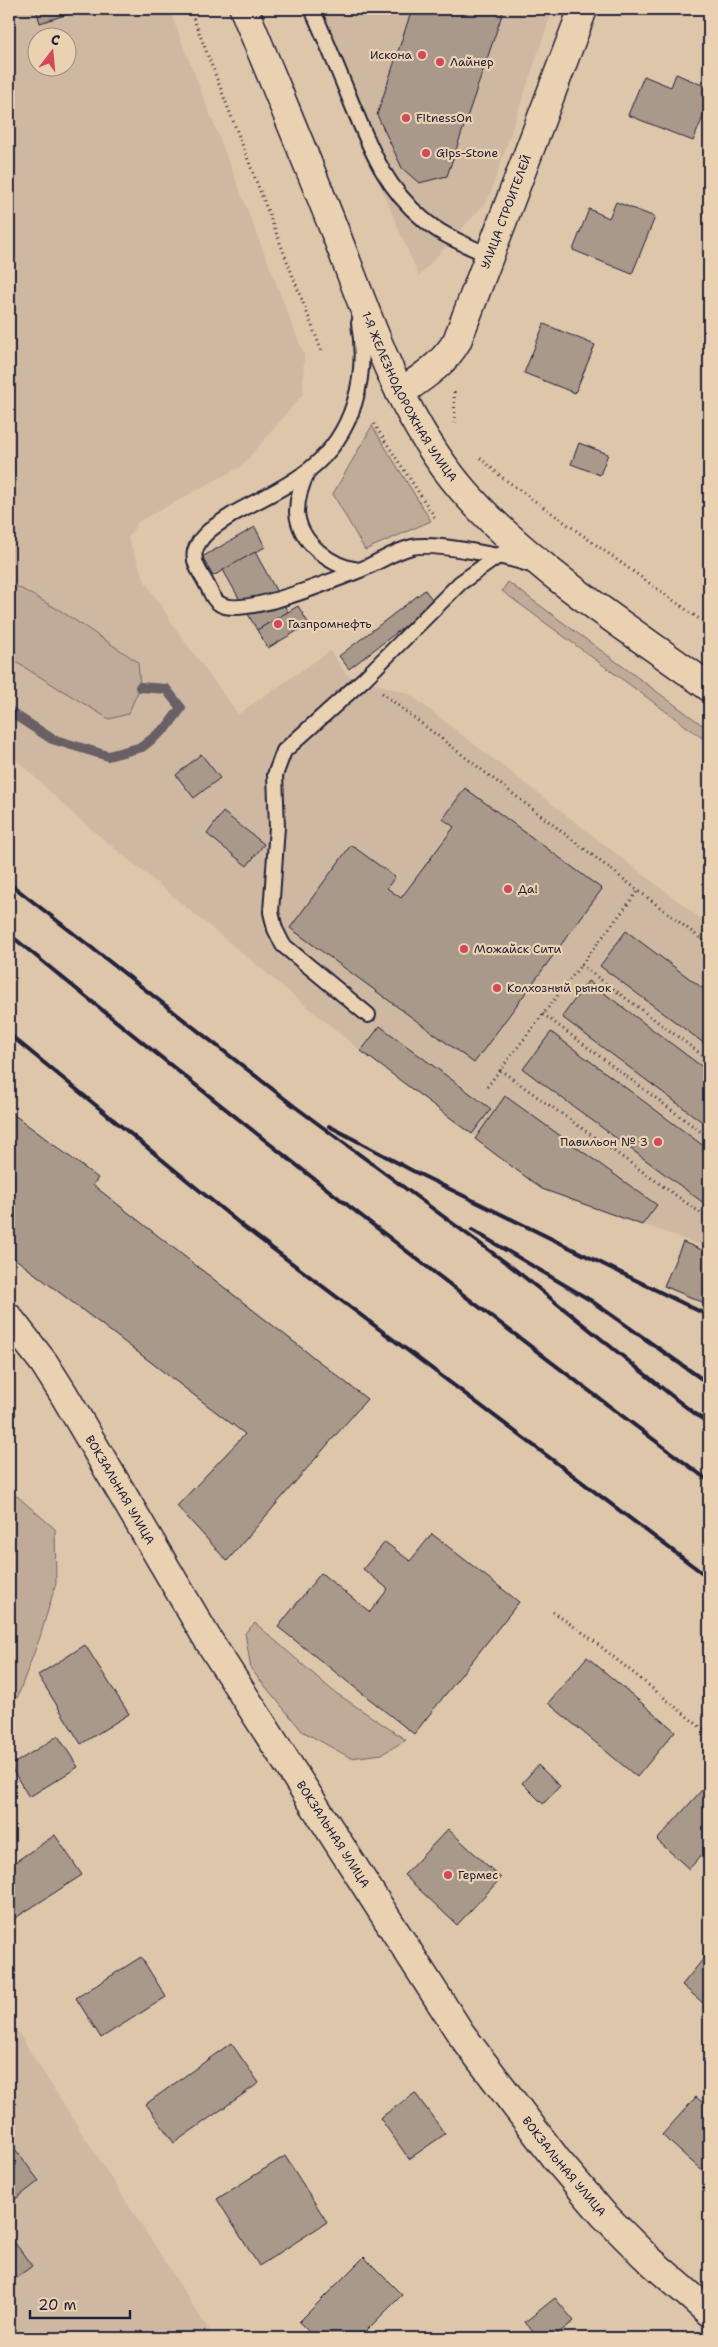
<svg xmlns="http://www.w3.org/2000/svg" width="718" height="2347" viewBox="0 0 718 2347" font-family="'Shantell Sans',sans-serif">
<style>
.built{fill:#ceb8a1;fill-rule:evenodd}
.green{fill:#bfab98;stroke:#70666a}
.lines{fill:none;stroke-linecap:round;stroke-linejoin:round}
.stream{stroke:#696066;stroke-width:10}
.building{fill:#a9998b;stroke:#22223b}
.lane-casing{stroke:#22223b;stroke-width:18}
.street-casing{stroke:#22223b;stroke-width:31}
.secondary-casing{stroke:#22223b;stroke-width:31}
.path{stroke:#22223b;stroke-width:3;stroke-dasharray:1 4;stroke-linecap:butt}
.lane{stroke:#ead1b2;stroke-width:14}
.street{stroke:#ead1b2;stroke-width:28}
.secondary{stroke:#ead1b2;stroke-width:28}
.rail{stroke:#22223b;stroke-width:4}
.poi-dot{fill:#d1495b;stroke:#ead1b2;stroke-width:2}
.labels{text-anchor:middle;stroke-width:4.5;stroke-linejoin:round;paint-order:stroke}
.poi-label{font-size:12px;fill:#22223b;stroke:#ead1b2;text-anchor:start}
.street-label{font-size:12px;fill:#22223b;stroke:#ead1b2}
</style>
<rect width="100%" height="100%" fill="#dec6ab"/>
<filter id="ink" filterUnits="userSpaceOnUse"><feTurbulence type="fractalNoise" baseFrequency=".02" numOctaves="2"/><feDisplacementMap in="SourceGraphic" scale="10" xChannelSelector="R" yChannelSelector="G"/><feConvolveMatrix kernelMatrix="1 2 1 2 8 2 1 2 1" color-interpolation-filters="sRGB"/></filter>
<g filter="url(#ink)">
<g class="built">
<path d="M9,9H169L304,355L303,394L242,466L138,522L128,538L145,581L175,628L238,714L330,651L347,675L409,694L709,925V1248L547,1190L361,1051L79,819L9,753ZM38,38H68V68H38Z"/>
<polygon points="304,9 553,9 488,200 419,276"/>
<polygon points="9,2017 32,2055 214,2338 9,2338"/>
</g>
<g class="green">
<polygon points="372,426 431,521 365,550 333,494"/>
<polygon points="9,582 61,611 138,662 140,687 128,714 109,719 9,658"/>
<polygon points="508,582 709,730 709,743 502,591"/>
<polygon points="17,1496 55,1529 56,1583 40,1637 17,1698 9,1693 9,1498"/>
<polygon points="255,1623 333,1691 406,1740 382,1754 351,1758 302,1731 251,1669 245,1633"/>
</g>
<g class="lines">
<polyline class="stream" points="9,711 52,739 108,756 142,747 167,727 181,708 166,689 140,687"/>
</g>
<g class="building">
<polygon points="36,9 84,9 40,23"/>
<polygon points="412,9 504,9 447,176 419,183 402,168 377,115"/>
<polygon points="676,74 709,88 709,102 693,141 628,115 644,76 671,87"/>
<polygon points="616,202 655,217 632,274 573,250 589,209 609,218"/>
<polygon points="544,324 595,345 575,393 524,373"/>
<polygon points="579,443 608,454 600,475 571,464"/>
<polygon points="255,527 265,547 213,576 202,557"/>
<polygon points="255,552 288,612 257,630 223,570"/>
<polygon points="425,590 435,603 349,669 339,656"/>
<polygon points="298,606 309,624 268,648 257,630"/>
<polygon points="201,754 220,778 194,798 176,775"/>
<polygon points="465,788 602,889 474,1063 290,928 351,845 395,877 387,888 401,898 454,827 443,819"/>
<polygon points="223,812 264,844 247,866 207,834"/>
<polygon points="626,931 709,993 709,1047 600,966"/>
<polygon points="588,981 709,1072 709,1127 562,1017"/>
<polygon points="380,1026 491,1109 472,1134 361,1051"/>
<polygon points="551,1032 709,1150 709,1207 523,1069"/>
<polygon points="505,1096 657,1205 642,1225 542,1189 475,1139"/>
<polygon points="9,1111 98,1178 93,1185 367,1399 227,1561 177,1506 245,1434 9,1254"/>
<polygon points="683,1242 709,1253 709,1305 664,1286"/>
<polygon points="432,1534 519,1602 414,1734 278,1627 321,1573 370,1612 388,1589 363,1569 385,1542 410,1561"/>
<polygon points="85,1645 129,1714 81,1744 38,1675"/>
<polygon points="587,1657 675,1731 637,1777 548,1703"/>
<polygon points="58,1736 78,1767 29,1797 10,1766"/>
<polygon points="538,1765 560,1786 543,1804 522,1783"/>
<polygon points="709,1782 709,1847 689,1869 657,1840"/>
<polygon points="448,1829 501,1878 457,1925 404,1875"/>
<polygon points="55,1835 82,1875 9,1922 9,1866"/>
<polygon points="709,1952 709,2008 682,1985"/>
<polygon points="141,1957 166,1997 101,2038 76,1998"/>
<polygon points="231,2043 259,2083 174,2143 146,2104"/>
<polygon points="415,2093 445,2134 409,2159 380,2118"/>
<polygon points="696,2097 709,2108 709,2177 662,2135"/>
<polygon points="9,2141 39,2181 9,2204"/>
<polygon points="285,2156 327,2222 259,2266 217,2199"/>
<polygon points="9,2235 32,2266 9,2283"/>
<polygon points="364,2257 402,2295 359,2338 315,2338 299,2322"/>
<polygon points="555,2298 574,2321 552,2338 538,2338 525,2322"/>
</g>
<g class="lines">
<g class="lane-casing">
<g id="lane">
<path d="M312,9C326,40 339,72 352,104C371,149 384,186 423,219C442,236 467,245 490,256"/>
<path d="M359,323C368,377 354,434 310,469C288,487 260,499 235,513C220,523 201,532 195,551C192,563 202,575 207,585C211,592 213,600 220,604C243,618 334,580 360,570C377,563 395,551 412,547C434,542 509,557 531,565"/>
<path d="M308,471C302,483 297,497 297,512C299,542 331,567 359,570"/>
<polyline points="368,1015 283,945 275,929 271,912 277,827 275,775 284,751 364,679 460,583 501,554"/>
</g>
</g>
<g class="street-casing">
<g id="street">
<path id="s1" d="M400,393C421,378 444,364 457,341L583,9"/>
</g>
</g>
<g class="secondary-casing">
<g id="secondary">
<path id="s2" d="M244,9C275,85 307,160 337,237C371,324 399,415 461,488C527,565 627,627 709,687"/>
<path id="s3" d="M9,1318L44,1363L63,1393L207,1638L461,2034L556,2159L603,2214L645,2256L709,2312"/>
</g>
</g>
<g class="path">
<polyline points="190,9 322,352"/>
<polyline points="454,392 455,423"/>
<polyline points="374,424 436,519"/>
<polyline points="480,458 503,478 709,626"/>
<polyline points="382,693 709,945"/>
<polyline points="581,965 709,1060"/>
<polyline points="543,1014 709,1138"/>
<polyline points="500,1070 709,1219"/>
<polyline points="487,1087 638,891"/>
<polyline points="553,1612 585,1634 709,1734"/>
</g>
<use href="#lane" class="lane"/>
<use href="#street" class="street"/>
<use href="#secondary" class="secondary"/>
<g class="rail">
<polyline points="9,883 294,1106 513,1268 682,1404 709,1424"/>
<path d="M9,934C238,1122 472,1304 709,1481"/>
<polyline points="9,1034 244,1227 709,1578"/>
<polyline points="329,1126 413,1171 709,1316"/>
<polyline points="472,1230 590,1300 709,1384"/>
</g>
</g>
</g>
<g class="poi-dot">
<circle cx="422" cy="55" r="5"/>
<circle cx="440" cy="62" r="5"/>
<circle cx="406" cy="118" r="5"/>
<circle cx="426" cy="153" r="5"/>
<circle cx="278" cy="624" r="5"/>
<circle cx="508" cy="889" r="5"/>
<circle cx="464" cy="949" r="5"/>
<circle cx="497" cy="988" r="5"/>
<circle cx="658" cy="1142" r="5"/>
<circle cx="448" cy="1875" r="5"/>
</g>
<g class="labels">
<g class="poi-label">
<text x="412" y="59" text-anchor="end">Искона</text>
<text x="450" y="66">Лайнер</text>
<text x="416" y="122">FitnessOn</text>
<text x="436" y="157">Gips-Stone</text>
<text x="288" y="628">Газпромнефть</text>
<text x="518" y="893">Да!</text>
<text x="474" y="953">Можайск Сити</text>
<text x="507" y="992">Колхозный рынок</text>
<text x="648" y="1146" text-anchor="end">Павильон № 3</text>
<text x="458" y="1879">Гермес</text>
</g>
<g class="street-label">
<text dy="4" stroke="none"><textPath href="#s1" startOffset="216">УЛИЦА СТРОИТЕЛЕЙ</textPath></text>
<text dy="4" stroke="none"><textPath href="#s2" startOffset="422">1-Я ЖЕЛЕЗНОДОРОЖНАЯ УЛИЦА</textPath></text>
<text dy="4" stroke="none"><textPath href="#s3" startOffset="205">ВОКЗАЛЬНАЯ УЛИЦА</textPath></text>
<text dy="4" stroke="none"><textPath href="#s3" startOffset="610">ВОКЗАЛЬНАЯ УЛИЦА</textPath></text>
<text dy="4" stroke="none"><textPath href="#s3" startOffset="1015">ВОКЗАЛЬНАЯ УЛИЦА</textPath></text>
</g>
</g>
<rect width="718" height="2347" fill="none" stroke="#ead1b2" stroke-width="30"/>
<rect x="15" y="15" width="688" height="2317" fill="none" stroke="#22223b" stroke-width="2" filter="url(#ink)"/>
<g transform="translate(52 52) rotate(16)"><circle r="24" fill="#ead1b2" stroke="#9a8b82"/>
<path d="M0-4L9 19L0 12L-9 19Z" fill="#d1495b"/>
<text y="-8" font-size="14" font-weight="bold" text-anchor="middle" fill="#22223b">С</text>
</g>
<path d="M30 2310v8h100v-8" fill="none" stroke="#22223b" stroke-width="2.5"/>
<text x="38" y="2310" font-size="15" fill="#22223b" stroke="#ead1b2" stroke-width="4" paint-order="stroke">20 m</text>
</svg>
